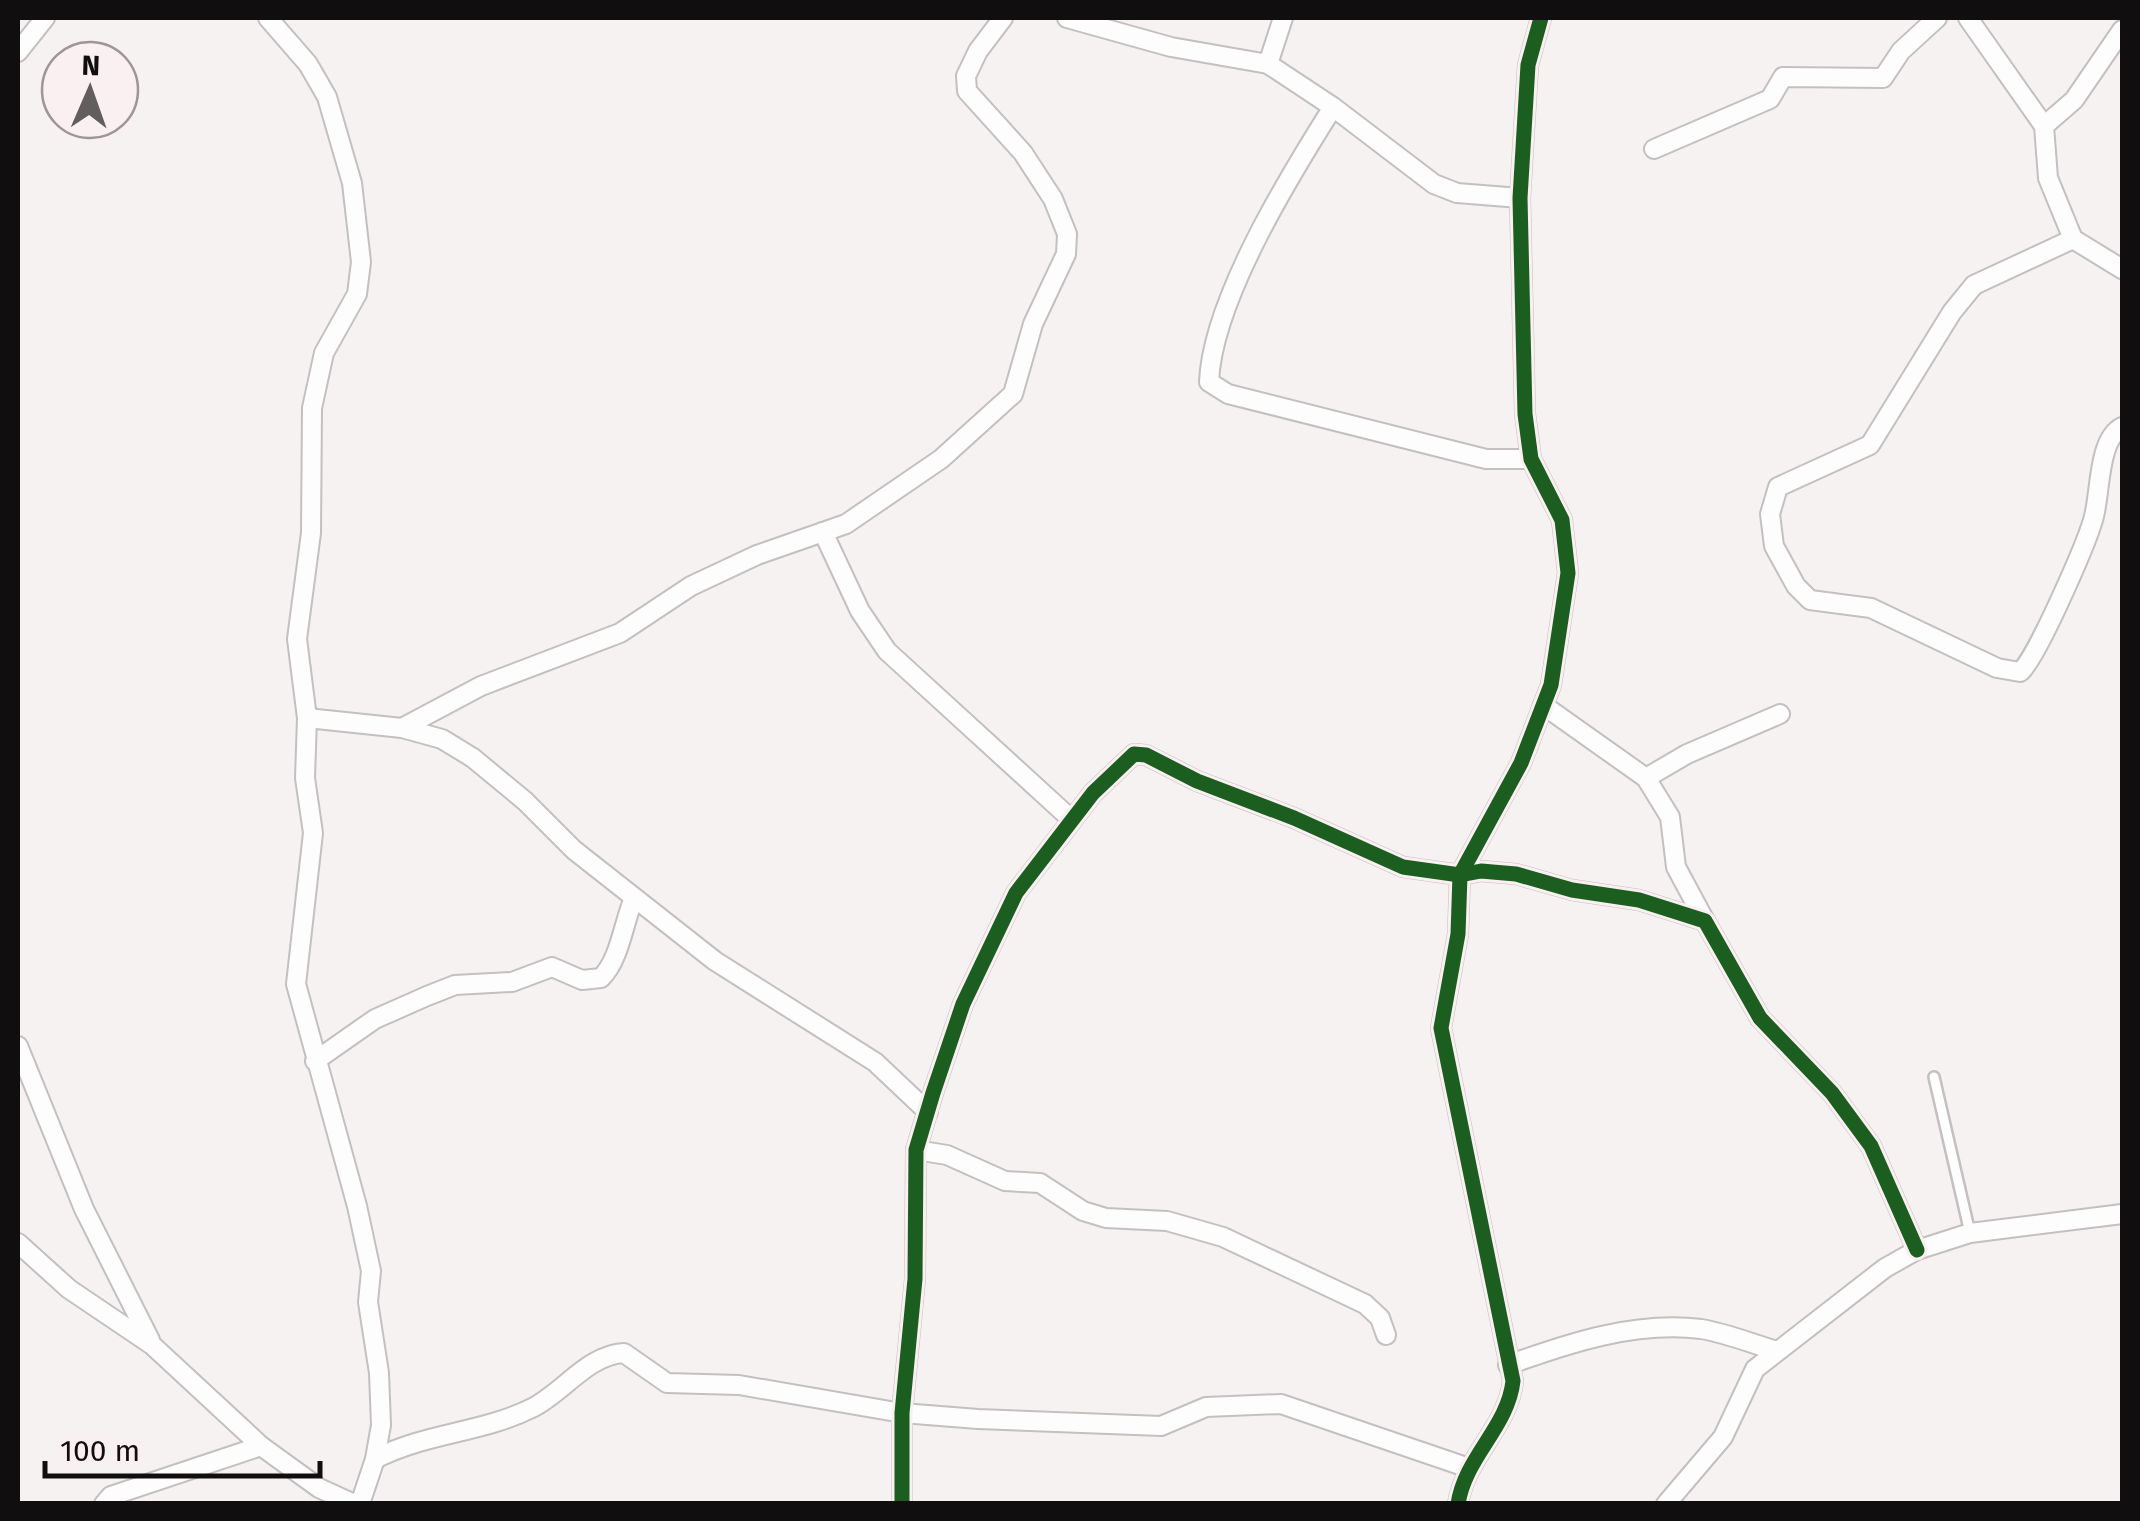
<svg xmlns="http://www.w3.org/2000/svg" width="2140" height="1521" viewBox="0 0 2140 1521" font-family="'Fira Sans',sans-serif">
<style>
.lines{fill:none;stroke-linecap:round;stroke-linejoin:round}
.service-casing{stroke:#c4bfc0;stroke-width:14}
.minor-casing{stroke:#c4bfc0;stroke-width:22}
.service{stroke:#fefdfd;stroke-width:9}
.minor{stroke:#fefdfd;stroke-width:18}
.cycleway-casing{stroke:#faeff1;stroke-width:21}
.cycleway{stroke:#1b5e20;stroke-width:15}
</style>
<rect width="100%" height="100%" fill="#f7f2f2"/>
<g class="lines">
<g class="service-casing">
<polyline id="service" points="1934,1077 1970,1233"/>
</g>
<g class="minor-casing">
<g id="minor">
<polyline points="268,18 308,64 327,97 352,183 361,262 357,294 324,353 312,408 311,533 297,639 307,718 305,778 313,833 296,984 357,1206 371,1271 368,1302 379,1373 381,1425 375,1459 360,1504"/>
<polyline points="1067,18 1171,47 1268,64"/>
<polyline points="1283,18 1268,64 1333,107"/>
<polyline points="1968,18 2044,126 2048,178 2073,239 2122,269"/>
<polyline points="18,52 45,18"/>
<polyline points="2044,126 2074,100 2122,30"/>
<polyline points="1654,149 1770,99 1783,77 1883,78 1901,51 1937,18"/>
<path d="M1520,198L1457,193L1434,184L1333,107C1290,175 1212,301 1209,382L1228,394L1486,459H1531"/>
<path d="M2073,239L1974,285L1952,312L1870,445L1778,487L1770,514L1774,546L1796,586L1810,600L1871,608L1997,668L2020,672C2036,660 2086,544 2093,520C2101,495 2097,440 2122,427"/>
<polyline points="823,532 860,611 887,651 1072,820"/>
<polyline points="1543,705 1646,778 1670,817 1676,867 1705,921"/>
<polyline points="307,718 402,728 442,739 473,758 525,801 574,850 715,961 875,1062 928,1112"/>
<polyline points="402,728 481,686 620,633 691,586 757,555 846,524 941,459 1013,394 1033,324 1066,254 1067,234 1053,199 1023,153 967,91 966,76 978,51 1003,18"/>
<polyline points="1646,778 1687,754 1780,714"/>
<polyline points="18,1046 84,1209 150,1340"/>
<path d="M315,1061L375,1019L427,996L455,985L512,982L552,967L582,980L601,978C620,959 623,924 634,898"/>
<polyline points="916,1150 947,1155 1005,1181 1040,1183 1083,1211 1106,1218 1167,1221 1223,1237 1365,1304 1380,1318 1386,1335"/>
<polyline points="18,1243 69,1289 152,1345 261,1446 319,1488 354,1504"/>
<path d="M1508,1365C1569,1343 1635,1321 1701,1329C1726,1333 1753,1344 1777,1351"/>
<path d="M375,1459C425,1433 482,1433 532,1408C563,1393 587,1355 624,1353L667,1383L739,1385L902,1413L978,1419L1161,1426L1206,1407L1281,1404L1469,1468"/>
<polyline points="104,1504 111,1496 261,1446"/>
<polyline points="902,1504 902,1413 915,1279 916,1150 933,1093 963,1004 1016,893 1093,793 1134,754 1146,755 1197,781 1294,818 1403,867 1460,875 1481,871 1516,874 1572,890 1639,900 1705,921 1760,1018 1832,1093 1871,1146 1917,1250"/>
<path d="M1458,1504C1465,1457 1508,1427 1513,1381L1441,1028L1458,934L1460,875L1521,763L1551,685L1568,573L1562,520L1531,459L1525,414L1520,198L1528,65L1541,18"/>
<polyline points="1666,1504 1723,1437 1755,1369 1885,1268 1917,1250 1970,1233 2122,1214"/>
</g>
</g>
<use href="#service" class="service"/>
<use href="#minor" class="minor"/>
<g class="cycleway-casing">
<g id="cycleway">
<polyline points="902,1504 902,1413 915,1279 916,1150 933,1093 963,1004 1016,893 1093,793 1134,754 1146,755 1197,781 1294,818 1403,867 1460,875 1481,871 1516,874 1572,890 1639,900 1705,921 1760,1018 1832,1093 1871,1146 1917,1250"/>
<path d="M1458,1504C1465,1457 1508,1427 1513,1381L1441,1028L1458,934L1460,875L1521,763L1551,685L1568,573L1562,520L1531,459L1525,414L1520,198L1528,65L1541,18"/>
</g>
</g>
<use href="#cycleway" class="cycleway"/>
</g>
<rect width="2140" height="1521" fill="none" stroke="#110e0f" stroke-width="40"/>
<g transform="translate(90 90) rotate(2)"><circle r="48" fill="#faeff1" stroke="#9d9597" stroke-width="2.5"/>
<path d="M0-8L18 38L0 25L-18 38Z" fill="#625e5e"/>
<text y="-15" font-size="28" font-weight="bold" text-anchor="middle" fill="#110e0f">N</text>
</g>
<path d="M45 1461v15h275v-15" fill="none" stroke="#110e0f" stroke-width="5"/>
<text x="60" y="1461" font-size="30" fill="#110e0f" stroke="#faeff1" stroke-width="8" paint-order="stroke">100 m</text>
</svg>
